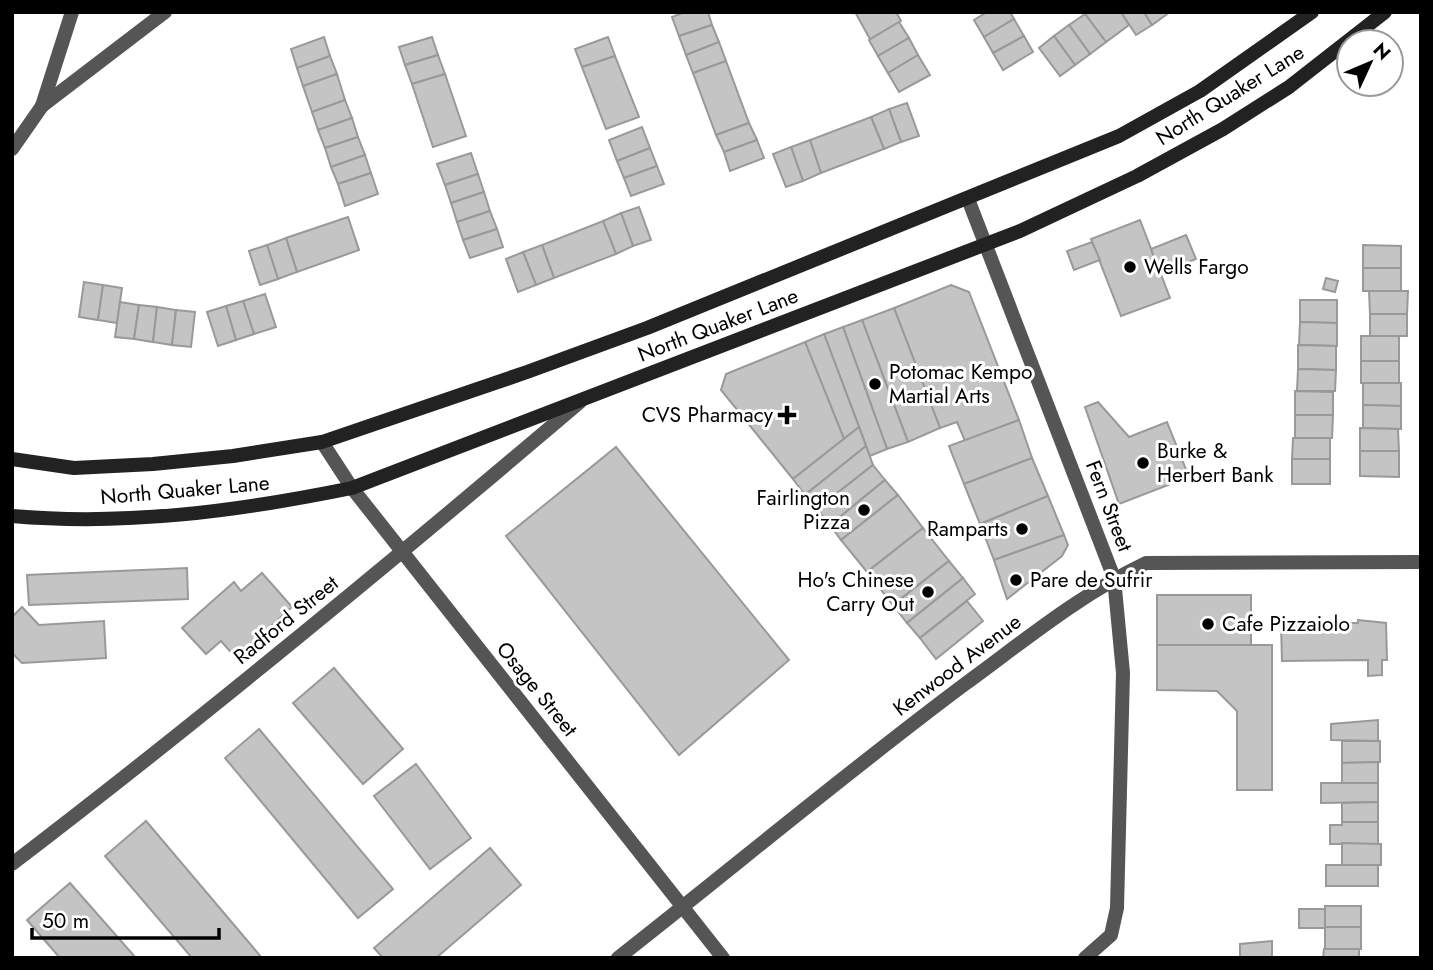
<svg xmlns="http://www.w3.org/2000/svg" width="1433" height="970" viewBox="0 0 1433 970" font-family="Jost,sans-serif">
<style>
.building{fill:#c4c4c4;stroke:#999;stroke-width:2}
.lines{fill:none;stroke-linecap:round;stroke-linejoin:round}
.street{stroke:#555;stroke-width:14}
.secondary{stroke:#222;stroke-width:14}
.poi-dot{fill:#000;stroke:#fff;stroke-width:2.5}
.labels{text-anchor:middle;stroke-width:6;stroke-linejoin:round;paint-order:stroke}
.street-label{font-size:21px;fill:#000;stroke:#fff}
.poi-label{font-size:21px;fill:#000;stroke:#fff;text-anchor:start}
</style>
<rect width="100%" height="100%" fill="#fff"/>
<g class="building">
<polygon points="685,12 708,12 712,25 679,36 672,17"/>
<polygon points="855,12 896,12 901,21 870,39"/>
<polygon points="987,12 1010,12 1014,19 984,37 974,20"/>
<polygon points="1087,12 1121,12 1129,25 1106,42 1085,14"/>
<polygon points="1121,12 1144,12 1152,25 1136,35"/>
<polygon points="1144,12 1170,12 1152,25"/>
<polygon points="1085,14 1106,42 1090,54 1069,25"/>
<polygon points="1014,19 1024,36 993,53 984,37"/>
<polygon points="899,22 909,38 878,56 869,40"/>
<polygon points="712,25 719,42 686,55 679,36"/>
<polygon points="1069,25 1090,54 1075,65 1054,36"/>
<polygon points="1024,36 1033,52 1003,70 993,53"/>
<polygon points="1054,36 1075,65 1060,76 1039,48"/>
<polygon points="324,37 330,56 297,68 291,49"/>
<polygon points="432,37 438,55 405,65 399,47"/>
<polygon points="608,37 615,56 582,67 575,49"/>
<polygon points="909,38 918,55 888,73 878,56"/>
<polygon points="719,42 726,61 693,73 686,55"/>
<polygon points="438,55 445,74 412,84 405,65"/>
<polygon points="918,55 930,75 899,92 888,73"/>
<polygon points="330,56 337,74 303,86 297,68"/>
<polygon points="615,56 639,117 606,129 582,67"/>
<polygon points="726,61 749,123 716,135 693,73"/>
<polygon points="337,74 345,100 312,112 303,86"/>
<polygon points="445,74 466,136 433,147 412,84"/>
<polygon points="345,100 352,118 318,130 312,112"/>
<polygon points="907,103 919,136 901,142 889,109"/>
<polygon points="889,109 901,142 884,149 871,117"/>
<polygon points="871,117 884,149 821,173 810,140"/>
<polygon points="352,118 358,137 325,148 318,130"/>
<polygon points="749,123 757,140 724,152 716,135"/>
<polygon points="642,127 650,148 617,161 609,140"/>
<polygon points="358,137 365,155 331,167 325,148"/>
<polygon points="757,140 764,158 730,171 724,152"/>
<polygon points="810,140 821,173 803,181 791,147"/>
<polygon points="791,147 803,181 786,187 773,154"/>
<polygon points="650,148 657,166 624,178 617,161"/>
<polygon points="471,153 478,174 445,185 437,164"/>
<polygon points="365,155 371,173 338,184 331,167"/>
<polygon points="657,166 664,184 631,196 624,178"/>
<polygon points="371,173 378,194 345,206 338,184"/>
<polygon points="478,174 484,192 451,203 445,185"/>
<polygon points="484,192 490,211 457,222 451,203"/>
<polygon points="639,207 651,240 633,246 621,213"/>
<polygon points="490,211 497,229 463,240 457,222"/>
<polygon points="621,213 633,246 616,254 603,221"/>
<polygon points="348,217 359,250 297,272 286,238"/>
<polygon points="1140,220 1170,298 1121,316 1091,239"/>
<polygon points="603,221 616,254 554,278 542,245"/>
<polygon points="497,229 503,247 470,258 463,240"/>
<polygon points="1186,235 1196,259 1160,273 1151,249"/>
<polygon points="286,238 297,272 278,279 267,245"/>
<polygon points="1092,242 1100,260 1074,270 1067,251"/>
<polygon points="267,245 278,279 260,285 249,251"/>
<polygon points="542,245 554,278 536,285 523,252"/>
<polygon points="1363,245 1401,246 1401,268 1363,268"/>
<polygon points="523,252 536,285 518,292 506,259"/>
<rect x="1363" y="268" width="38" height="23"/>
<polygon points="1326,278 1338,281 1335,292 1323,289"/>
<polygon points="84,282 103,285 98,320 79,317"/>
<polygon points="103,285 122,288 117,323 98,320"/>
<polygon points="951,285 969,292 1019,420 965,441 957,422 940,428 894,308"/>
<polygon points="1369,291 1408,291 1407,314 1370,314"/>
<polygon points="265,294 276,327 254,334 243,301"/>
<polygon points="1300,300 1337,300 1337,323 1300,322"/>
<polygon points="243,301 254,334 236,340 226,306"/>
<polygon points="120,302 139,305 134,339 115,337"/>
<polygon points="139,305 157,307 153,342 134,339"/>
<polygon points="226,306 236,340 218,346 207,312"/>
<polygon points="157,307 176,310 172,345 153,342"/>
<polygon points="894,308 940,428 908,442 862,320"/>
<polygon points="176,310 195,312 191,347 172,345"/>
<rect x="1370" y="314" width="37" height="22"/>
<polygon points="862,320 908,442 887,449 843,327"/>
<polygon points="1300,322 1337,323 1337,346 1299,345"/>
<polygon points="843,327 887,449 870,456 824,334"/>
<polygon points="824,334 859,427 844,439 805,342"/>
<rect x="1361" y="336" width="38" height="25"/>
<polygon points="805,342 844,439 793,479 721,390 726,374"/>
<polygon points="1298,345 1336,346 1336,370 1298,369"/>
<rect x="1361" y="361" width="38" height="22"/>
<polygon points="1298,369 1336,370 1335,391 1297,391"/>
<polygon points="1363,383 1401,383 1401,406 1363,405"/>
<polygon points="1295,391 1333,392 1333,415 1295,415"/>
<polygon points="1098,402 1129,437 1167,422 1189,477 1119,504 1085,407"/>
<polygon points="1363,405 1401,406 1401,429 1363,428"/>
<polygon points="1295,415 1333,415 1332,438 1295,438"/>
<polygon points="1019,420 1032,458 964,484 949,446"/>
<polygon points="859,427 866,446 805,495 793,479"/>
<polygon points="1360,428 1398,429 1399,451 1360,451"/>
<polygon points="1293,438 1330,438 1330,459 1292,459"/>
<polygon points="866,446 873,465 817,509 805,495"/>
<polygon points="616,447 789,660 679,755 506,536"/>
<polygon points="1360,451 1399,451 1399,477 1360,476"/>
<polygon points="1032,458 1048,496 980,524 964,484"/>
<rect x="1292" y="459" width="38" height="25"/>
<polygon points="873,465 885,480 830,525 817,509"/>
<polygon points="885,480 898,495 841,540 830,525"/>
<polygon points="898,495 923,528 867,572 841,540"/>
<polygon points="1048,496 1064,535 994,560 980,524"/>
<polygon points="923,528 949,561 893,605 867,572"/>
<polygon points="1064,535 1068,545 1062,556 1007,599 994,560"/>
<polygon points="949,561 963,578 907,623 893,605"/>
<polygon points="187,568 188,599 29,605 27,575"/>
<polygon points="262,573 292,607 236,658 221,641 206,654 182,628 234,582 241,591"/>
<polygon points="963,578 975,594 920,638 907,623"/>
<polygon points="1157,595 1251,595 1251,646 1157,645"/>
<polygon points="967,601 983,621 936,659 920,638"/>
<polygon points="22,607 39,625 104,621 106,658 22,663 12,653 12,617"/>
<polygon points="1358,620 1386,623 1387,660 1382,660 1382,675 1368,676 1368,660 1282,661 1281,624 1344,621 1344,623 1358,623"/>
<polygon points="1157,645 1272,645 1272,790 1237,790 1237,711 1217,691 1157,690"/>
<polygon points="334,668 403,749 363,784 293,703"/>
<polygon points="1378,720 1378,741 1331,740 1331,724"/>
<polygon points="259,729 393,889 358,918 225,758"/>
<polygon points="1342,741 1380,741 1380,762 1342,763"/>
<polygon points="1378,762 1378,783 1342,783 1342,763"/>
<polygon points="416,764 471,838 430,869 374,796"/>
<polygon points="1321,783 1378,783 1378,802 1321,803"/>
<polygon points="1378,802 1378,822 1342,822 1342,803"/>
<polygon points="146,821 262,958 192,958 105,856"/>
<polygon points="1342,822 1378,822 1378,844 1330,844 1330,825 1342,825"/>
<polygon points="1342,843 1381,844 1381,865 1342,865"/>
<polygon points="490,848 521,885 436,958 383,958 374,948"/>
<rect x="1326" y="865" width="52" height="21"/>
<polygon points="70,883 136,958 60,958 27,920"/>
<rect x="1325" y="906" width="36" height="21"/>
<rect x="1299" y="909" width="26" height="19"/>
<rect x="1325" y="927" width="36" height="22"/>
<polygon points="1272,941 1272,958 1240,958 1240,944"/>
<polygon points="1324,949 1359,949 1359,958 1323,958"/>
</g>
<g class="lines">
<g class="street">
<polyline points="42,106 165,12"/>
<polyline points="12,149 42,106 72,12"/>
<polyline points="968,199 1114,578 1123,673 1117,908 1111,935 1085,958"/>
<polyline points="322,442 352,488 723,958"/>
<path d="M12,864C206,716 394,560 580,402"/>
<path d="M618,958C734,867 847,772 965,684C1024,641 1079,595 1146,563L1421,562"/>
</g>
<g class="secondary">
<polyline points="12,459 74,468 153,464 233,456 322,442 527,372 647,328 1119,136 1200,91 1312,12"/>
<path d="M12,516C127,526 239,511 352,488L1020,231L1137,176L1223,129L1289,87L1385,12"/>
</g>
</g>
<g class="poi-dot">
<circle cx="1130" cy="267" r="7"/>
<circle cx="875" cy="384" r="7"/>
<path d="M783.5 404.5h7v7h7v7h-7v7h-7v-7h-7v-7h7z"/>
<circle cx="1143" cy="463" r="7"/>
<circle cx="864" cy="510" r="7"/>
<circle cx="1022" cy="529" r="7"/>
<circle cx="1016" cy="580" r="7"/>
<circle cx="928" cy="592" r="7"/>
<circle cx="1208" cy="624" r="7"/>
</g>
<g class="labels">
<g class="street-label">
<text transform="translate(1230 95) rotate(-32)" y="7">North Quaker Lane</text>
<text transform="translate(718 325) rotate(-21)" y="7">North Quaker Lane</text>
<text transform="translate(185 490) rotate(-5)" y="7">North Quaker Lane</text>
<text transform="translate(1109 506) rotate(69)" y="7">Fern Street</text>
<text transform="translate(286 620) rotate(-39)" y="7">Radford Street</text>
<text transform="translate(957 665) rotate(-37)" y="7">Kenwood Avenue</text>
<text transform="translate(537 689) rotate(51)" y="7">Osage Street</text>
</g>
<g class="poi-label">
<text x="1144" y="274">Wells Fargo</text>
<text x="889" y="379">Potomac Kempo<tspan x="889" dy="24">Martial Arts</tspan></text>
<text x="773" y="422" text-anchor="end">CVS Pharmacy</text>
<text x="1157" y="458">Burke &amp;<tspan x="1157" dy="24">Herbert Bank</tspan></text>
<text x="850" y="505" text-anchor="end">Fairlington<tspan x="850" dy="24">Pizza</tspan></text>
<text x="1008" y="536" text-anchor="end">Ramparts</text>
<text x="914" y="587" text-anchor="end">Ho's Chinese<tspan x="914" dy="24">Carry Out</tspan></text>
<text x="1030" y="587">Pare de Sufrir</text>
<text x="1222" y="631">Cafe Pizzaiolo</text>
</g>
</g>
<rect width="1433" height="970" fill="none" stroke="#000000" stroke-width="28"/>
<g transform="translate(1370 63) rotate(46)"><circle r="33" fill="#ffffff" stroke="#999999" stroke-width="2"/>
<path d="M0-5L12 26L0 18L-12 26Z" fill="#000000"/>
<text y="-10" font-size="19" font-weight="bold" text-anchor="middle" fill="#000000">N</text>
</g>
<path d="M32 928v10h187v-10" fill="none" stroke="#000000" stroke-width="3.5"/>
<text x="42" y="928" font-size="21" fill="#000000" stroke="#ffffff" stroke-width="5" paint-order="stroke">50 m</text>
</svg>
